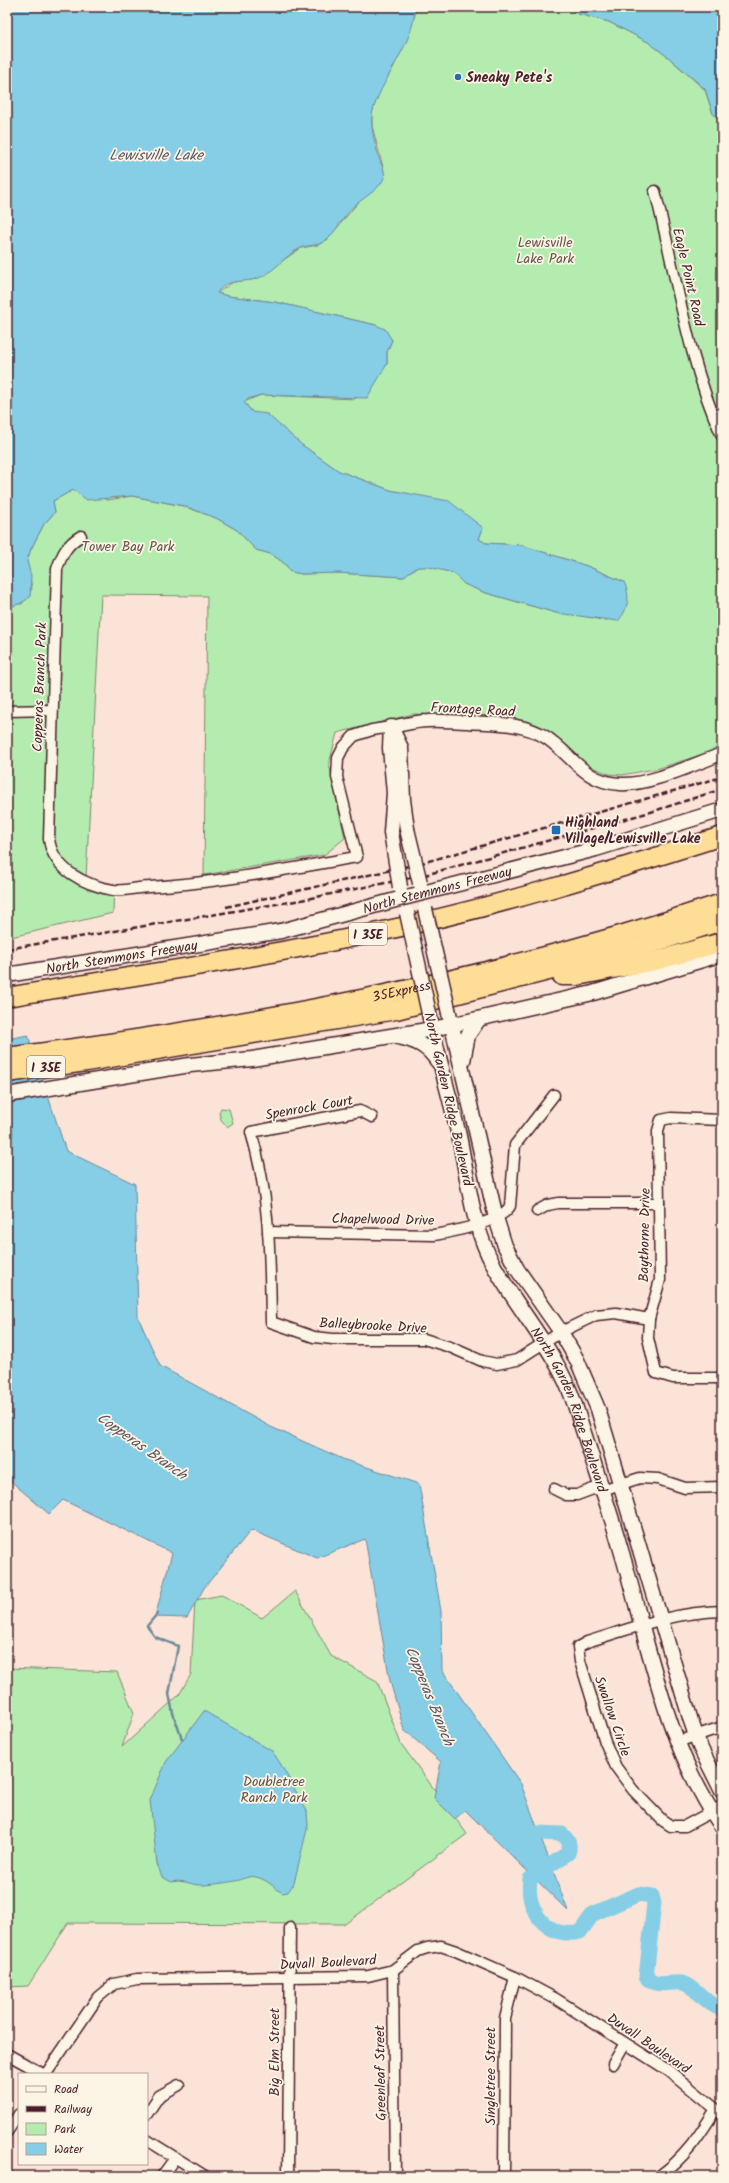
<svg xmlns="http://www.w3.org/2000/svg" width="729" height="2183" viewBox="0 0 729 2183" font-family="Kalam,sans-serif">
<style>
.green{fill:#b4ecaf;stroke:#7f866d}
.water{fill:#85cee6;stroke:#6d889b}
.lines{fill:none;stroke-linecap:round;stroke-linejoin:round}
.stream{stroke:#6d889b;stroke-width:2.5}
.river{stroke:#85cee6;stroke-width:15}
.minor-casing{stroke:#4a1f2b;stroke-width:13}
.tertiary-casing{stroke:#4a1f2b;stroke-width:15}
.secondary-casing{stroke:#4a1f2b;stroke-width:17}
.motorway-casing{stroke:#4a1f2b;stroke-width:21}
.minor{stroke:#fcf5e5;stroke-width:10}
.tertiary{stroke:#fcf5e5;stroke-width:12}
.secondary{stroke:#fcf5e5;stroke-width:14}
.motorway{stroke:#fede96;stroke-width:18}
.rail{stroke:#4a1f2b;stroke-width:2.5;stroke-dasharray:6 3;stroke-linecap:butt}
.secondary-bridge-casing{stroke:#4a1f2b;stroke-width:17;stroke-linecap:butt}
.secondary-bridge{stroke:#fcf5e5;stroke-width:14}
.poi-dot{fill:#1f6fb2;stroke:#fcf5e5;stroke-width:1.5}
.labels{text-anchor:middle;stroke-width:3.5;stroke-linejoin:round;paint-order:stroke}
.shield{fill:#fcf5e5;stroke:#7f5f63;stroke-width:1}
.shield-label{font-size:13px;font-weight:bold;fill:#4a1f2b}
.poi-label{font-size:14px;font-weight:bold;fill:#4a1f2b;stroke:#fcf5e5;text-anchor:start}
.park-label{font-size:14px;fill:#64524c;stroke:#fcf5e5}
.street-label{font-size:14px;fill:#4a1f2b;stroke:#fcf5e5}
.water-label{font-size:15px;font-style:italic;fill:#5c5463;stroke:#fcf5e5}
</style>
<rect width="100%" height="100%" fill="#fbe4d7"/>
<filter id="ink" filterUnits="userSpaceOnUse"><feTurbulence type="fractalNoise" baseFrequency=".025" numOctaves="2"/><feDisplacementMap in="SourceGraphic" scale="8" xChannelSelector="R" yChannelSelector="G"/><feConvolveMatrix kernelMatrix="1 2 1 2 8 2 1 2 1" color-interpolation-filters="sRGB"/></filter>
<g filter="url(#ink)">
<g class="green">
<polygon points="415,7 568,7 578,14 609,22 648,42 668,57 705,90 713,114 722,122 722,748 660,768 622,775 609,774 587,765 550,733 514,718 413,714 337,733 329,764 345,838 324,855 204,875 207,596 101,595 86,877 102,884 114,884 113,913 7,938 7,608 14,604 22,604 32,589 27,561 31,549 44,524 55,512 53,501 73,490 108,500 132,496 183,506 216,518 237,530 256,550 271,554 284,563 291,572 302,574 337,573 403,577 409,572 418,567 429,566 453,573 464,584 483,592 556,613 570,613 606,621 624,582 587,566 521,545 485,543 479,539 483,528 471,519 408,494 390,490 339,471 302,445 284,429 252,412 244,402 261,395 355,399 387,364 387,352 392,340 376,325 275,302 228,296 217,293 233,282 256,279 301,248 318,245 327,240 384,171 372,126 372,113 379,91 392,70 415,15"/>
<polygon points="221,1108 229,1109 233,1123 227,1127 222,1122 219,1113"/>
<polygon points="295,1591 331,1656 377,1681 401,1744 467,1834 345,1924 68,1923 28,1986 7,1987 7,1668 117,1672 134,1713 122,1747 179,1695 191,1674 195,1600 222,1595 262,1618"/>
</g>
<g class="water">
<path d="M7,7H415C415,41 384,76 374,107C368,123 375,142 379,158C381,165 386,171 384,178C379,191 360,199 351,209C342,219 336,232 326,240C318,247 309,244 301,248C284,255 274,274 256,279C243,283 226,278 217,293L228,296L275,302L376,325L385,329L392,340L387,352V364L367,398L261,395L248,399L244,402L252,412L267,414L302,445L339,471L390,490L449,501L483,528L479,539L486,543L521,545L587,566L624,582C631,596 628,610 618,621L556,613L483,592L464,584L453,573L429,567H418L409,572L404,577L337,573L302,574L291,572L284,563L271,554L256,550L237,530L216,518L184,506L132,496L87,500L73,490L53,501L55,512L44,524L31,549L27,561L31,576L30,597C23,603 16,605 7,608Z"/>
<polygon points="568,7 722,7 722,122 713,114 705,89 668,57 648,42 609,22 578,14"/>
<polygon points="28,1035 66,1151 135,1184 138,1317 160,1366 271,1427 345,1460 419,1484 441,1611 442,1670 521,1784 568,1911 465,1810 455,1819 434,1798 441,1762 404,1730 390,1681 365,1539 317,1558 251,1530 204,1588 187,1618 155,1617 172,1553 63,1500 49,1514 7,1478 7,1039"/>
<path d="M204,1711L272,1751L280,1763L307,1811L308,1825L294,1883L288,1892L282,1893C274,1887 266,1879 256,1877C248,1875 243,1880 235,1881C225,1883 215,1884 205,1885C191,1886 185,1879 172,1882L162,1877L157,1864L150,1800L166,1762Z"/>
</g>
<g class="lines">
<polyline class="stream" points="157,1614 147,1626 155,1637 178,1646 169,1694 173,1713 182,1739"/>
<path class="river" d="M519,1832L562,1834C569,1840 571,1845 568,1853L530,1879C525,1910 547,1940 580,1932L593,1914L639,1894L652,1896L654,1903L646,1977C656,1989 670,1981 682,1983C697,1986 706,2006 722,2009"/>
<g class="minor-casing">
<g id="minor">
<path d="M655,191C676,273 687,359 722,436"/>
<path d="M81,536C67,544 62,554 57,569L49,839C53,870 85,885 113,890C124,892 138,887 149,887C218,883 288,869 357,857L337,777L338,758L343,748L354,736L372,730L391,727"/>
<polyline points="7,711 52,710"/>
<path d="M372,1117L360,1111L251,1132C270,1195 270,1257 271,1322L314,1337L333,1339H424L450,1347L482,1361L497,1364L517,1360L561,1332L596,1315L616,1313L649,1319"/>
<polyline points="722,1120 671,1118 661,1120 658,1131 660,1280 649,1319 648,1338 656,1373 673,1378 722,1378"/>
<polyline points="537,1211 548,1205 558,1203 659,1203"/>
<path d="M268,1232L434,1235C452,1232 502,1222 510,1206L515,1145L554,1095"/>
<polyline points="554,1489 566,1495 577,1495 593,1489 602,1490 640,1478 658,1479 685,1488 722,1487"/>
<path d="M722,1611C673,1612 633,1628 587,1642L578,1647L580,1661L605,1742L616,1767L633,1790L662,1820L671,1826H685L722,1806"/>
<polyline points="677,1742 722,1727"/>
<polyline points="393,1970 395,2176"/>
<polyline points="7,2054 43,2074"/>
<polyline points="613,2064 625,2043"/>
<polyline points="46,2074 98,1997 114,1984 137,1979 368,1976 393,1970 418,1951 427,1948 441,1946 456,1951 515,1977 556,1999 669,2071 722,2114"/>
<polyline points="147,2114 159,2096 179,2085"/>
<polyline points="7,2132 19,2114"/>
<polyline points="147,2140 205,2176"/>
<polyline points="7,2176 8,2176"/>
<polyline points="162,2176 175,2158"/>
<polyline points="288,2176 290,1928"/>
<polyline points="504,2176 505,2018 515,1977"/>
<path d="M659,2176C685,2158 699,2136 716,2109"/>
</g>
</g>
<g class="tertiary-casing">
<path id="tertiary" d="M391,727C403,725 415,721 428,721C441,720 454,722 467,722C495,724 523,722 547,738C573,756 584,782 620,784C648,786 694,764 722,754"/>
</g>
<g class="secondary-casing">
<g id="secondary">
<polyline points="392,729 401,748 403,800 407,829"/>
<polyline points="391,832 394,793 390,748 391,727"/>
<path id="s1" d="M7,975L281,931L403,898L596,849L722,810"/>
<polyline points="449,1013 496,1218 505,1246 517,1269 561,1332 577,1360 598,1409 691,1721 700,1747 722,1791"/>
<path id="s2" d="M430,1018C438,1058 450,1097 459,1136C468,1179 472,1227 494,1266C520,1313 558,1353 575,1405C590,1453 607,1501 621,1550C649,1644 665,1745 722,1827"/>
<path d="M398,1037C416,1041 427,1045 438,1062"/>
<polyline points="463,1061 468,1035 479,1019"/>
<polyline points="7,1095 190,1065 252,1059 433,1029 593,993 722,954"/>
</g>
</g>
<g class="motorway-casing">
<g id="motorway">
<polyline points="562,976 577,976 655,961 722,942"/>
<path d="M7,997C130,976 252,959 374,933C492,908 607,873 722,836"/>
<path id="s3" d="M7,1057C248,1026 492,981 722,903"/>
<polyline points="7,1073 86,1062 396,1010 638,948 722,921"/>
</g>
</g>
<use href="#minor" class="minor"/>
<use href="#tertiary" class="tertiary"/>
<use href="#secondary" class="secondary"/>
<use href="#motorway" class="motorway"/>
<g class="rail">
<polyline points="226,907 422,863 722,777"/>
<polyline points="7,949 301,900 425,875 654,811 722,789"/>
</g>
<g class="secondary-bridge-casing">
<g id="secondary-bridge">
<polyline points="407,829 420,883"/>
<polyline points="391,832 400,887"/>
<polyline points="425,909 449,1013"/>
<polyline points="407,913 430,1018"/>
</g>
</g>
<use href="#secondary-bridge" class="secondary-bridge"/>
</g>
</g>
<g class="poi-dot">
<circle cx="458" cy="77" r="4"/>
<rect x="551" y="825" width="10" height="10" rx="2"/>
</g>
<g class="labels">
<g class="shield">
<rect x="349" y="923" width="38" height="22" rx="3"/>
<rect x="27" y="1056" width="38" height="22" rx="3"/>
</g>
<g class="shield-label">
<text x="368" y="939">I 35E</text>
<text x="46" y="1072">I 35E</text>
</g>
<g class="poi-label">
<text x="466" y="82">Sneaky Pete's</text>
<text x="565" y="827">Highland<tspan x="565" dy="16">Village/Lewisville Lake</tspan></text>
</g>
<g class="park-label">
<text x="545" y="247">Lewisville<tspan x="545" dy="16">Lake Park</tspan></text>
<text x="128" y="551">Tower Bay Park</text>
<text x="274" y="1786">Doubletree<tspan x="274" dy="16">Ranch Park</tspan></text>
</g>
<g class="street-label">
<text transform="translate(689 277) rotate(77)" y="5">Eagle Point Road</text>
<text transform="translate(39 687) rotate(-88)" y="5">Copperas Branch Park</text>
<text transform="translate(473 709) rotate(3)" y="5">Frontage Road</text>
<text dy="5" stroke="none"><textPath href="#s1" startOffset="439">North Stemmons Freeway</textPath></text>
<text dy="5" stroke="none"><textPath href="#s1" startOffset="116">North Stemmons Freeway</textPath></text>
<text dy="5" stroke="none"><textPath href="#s3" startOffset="400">35Express</textPath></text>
<text transform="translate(449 1099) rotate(77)" y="5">North Garden Ridge Boulevard</text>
<text transform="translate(309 1107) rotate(-10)" y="5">Spenrock Court</text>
<text transform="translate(383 1219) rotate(1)" y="5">Chapelwood Drive</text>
<text transform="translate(644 1235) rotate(-89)" y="5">Baythorne Drive</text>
<text transform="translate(373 1325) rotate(3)" y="5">Balleybrooke Drive</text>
<text dy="5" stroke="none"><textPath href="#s2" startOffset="420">North Garden Ridge Boulevard</textPath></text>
<text transform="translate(613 1716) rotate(71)" y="5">Swallow Circle</text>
<text transform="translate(328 1962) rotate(-3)" y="5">Duvall Boulevard</text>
<text transform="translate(649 2043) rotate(34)" y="5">Duvall Boulevard</text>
<text transform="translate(274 2052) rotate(-90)" y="5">Big Elm Street</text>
<text transform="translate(380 2073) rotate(-91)" y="5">Greenleaf Street</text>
<text transform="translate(490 2076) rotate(-90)" y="5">Singletree Street</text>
</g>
<g class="water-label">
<text x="156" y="160">Lewisville Lake</text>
<text transform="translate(142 1446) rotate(35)" y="5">Copperas Branch</text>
<text transform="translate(430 1696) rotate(68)" y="5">Copperas Branch</text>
</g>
</g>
<rect width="729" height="2183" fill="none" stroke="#fcf5e5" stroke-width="24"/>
<rect x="12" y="12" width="705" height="2159" fill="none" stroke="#4a1f2b" stroke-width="1.5" filter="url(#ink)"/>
<rect x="18" y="2073" width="130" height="92" fill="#fcf5e5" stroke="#b59f9b"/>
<rect x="26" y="2086" width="20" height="6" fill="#fcf5e5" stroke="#b59f9b"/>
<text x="54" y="2093" font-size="12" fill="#4a1f2b">Road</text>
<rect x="26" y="2106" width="20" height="6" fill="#4a1f2b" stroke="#b59f9b"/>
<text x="54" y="2113" font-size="12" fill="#4a1f2b">Railway</text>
<rect x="26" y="2123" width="20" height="12" fill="#b4ecaf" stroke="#b59f9b"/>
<text x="54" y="2133" font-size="12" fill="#4a1f2b">Park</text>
<rect x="26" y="2143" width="20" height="12" fill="#85cee6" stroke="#b59f9b"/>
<text x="54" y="2153" font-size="12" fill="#4a1f2b">Water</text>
</svg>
